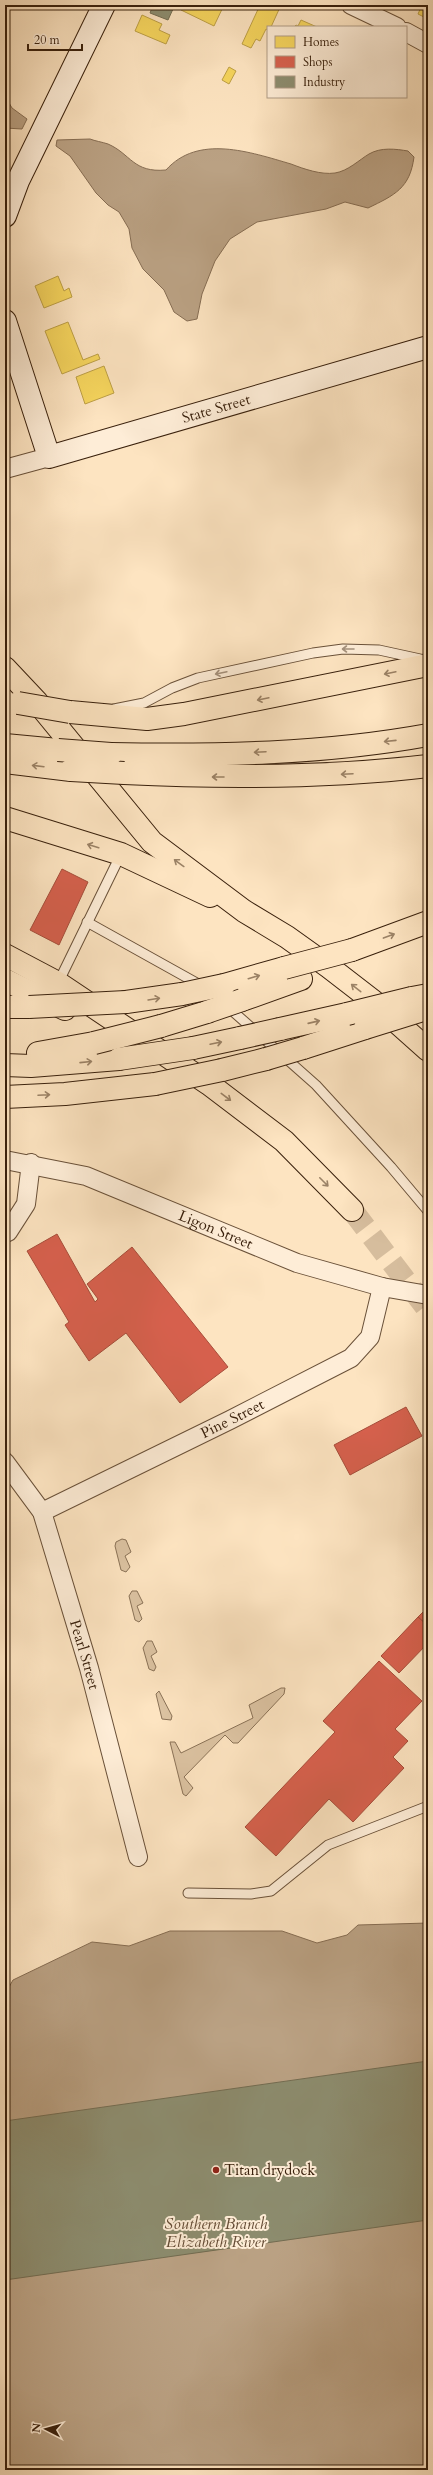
<svg xmlns="http://www.w3.org/2000/svg" width="433" height="2475" viewBox="0 0 433 2475" font-family="Cardo,serif">
<style>
.green{fill:#dcc3a2;stroke:#8a7257}
.water{fill:#baa183;stroke:#866d53}
.homes{fill:#f6d55c;stroke:#bd9f44}
.shops{fill:#d6604d;stroke:#a74d3a}
.industry{fill:#8c8c6e;stroke:#736c51}
.lines{fill:none;stroke-linecap:round;stroke-linejoin:round}
.highway-tunnel{stroke:#d6bd9d;stroke-width:22;stroke-dasharray:22 11;stroke-linecap:butt}
.lane-casing{stroke:#6a5139;stroke-width:11}
.street-casing{stroke:#6a5139;stroke-width:20}
.secondary-casing{stroke:#39200c;stroke-width:24}
.highway-casing{stroke:#39200c;stroke-width:24}
.lane{stroke:#feedd7;stroke-width:9}
.street{stroke:#feedd7;stroke-width:18}
.secondary{stroke:#feedd7;stroke-width:22}
.highway{stroke:#fde4c1;stroke-width:22}
.highway-bridge-casing{stroke:#39200c;stroke-width:24;stroke-linecap:butt}
.highway-bridge{stroke:#fde4c1;stroke-width:22}
.oneway{stroke:#a5917c}
.oneway2{stroke:#9b8266}
.poi-dot{fill:#8f2418;stroke:#feedd7;stroke-width:1.5}
.labels{text-anchor:middle;stroke-width:4;stroke-linejoin:round;paint-order:stroke}
.street-label{font-size:15px;fill:#39200c;stroke:#feedd7}
.poi-label{font-size:15px;fill:#39200c;stroke:#feedd7;text-anchor:start}
.water-label{font-size:16px;font-style:italic;fill:#664d36;stroke:#feedd7}
</style>
<rect width="100%" height="100%" fill="#fde4c1"/>
<filter id="stains"><feTurbulence type="fractalNoise" baseFrequency=".005" numOctaves="4"/><feColorMatrix values="0 0 0 0 .2 0 0 0 0 .09 0 0 0 0 .02 0 0 0 .5 -.17"/></filter>
<radialGradient id="worn" r=".72"><stop offset=".6" stop-color="#630" stop-opacity="0"/><stop offset="1" stop-color="#630" stop-opacity=".3"/></radialGradient>
<g class="green">
<polygon points="122,1539 126,1540 131,1552 125,1556 130,1567 126,1572 121,1570 115,1546 116,1542"/>
<polygon points="132,1591 137,1591 143,1603 137,1606 142,1619 139,1622 135,1620 129,1596"/>
<polygon points="147,1641 152,1641 157,1652 151,1656 156,1667 154,1671 149,1669 143,1648"/>
<polygon points="281,1688 285,1688 284,1694 238,1743 233,1743 225,1735 184,1777 193,1788 186,1796 183,1794 170,1742 175,1742 181,1753 253,1718 249,1705"/>
<polygon points="159,1691 172,1716 171,1720 162,1719 156,1694"/>
</g>
<g class="water">
<polygon points="5,96 12,108 27,119 22,129 5,128"/>
<path d="M90,139C95,141 102,142 108,144C131,154 133,173 166,170C198,134 250,152 291,164C304,169 321,175 335,173C348,171 359,160 369,154C381,147 396,149 408,151L414,157C410,188 395,195 368,208L345,202L326,209L257,222L230,239L215,261L202,294L197,319L187,321L174,312L164,290L143,269L132,248L129,229L119,212L108,205L96,193L70,156L56,146L57,140Z"/>
<polygon points="428,1923 428,2470 5,2470 5,1994 13,1980 92,1942 129,1946 170,1931 282,1931 317,1943 347,1935 358,1925"/>
</g>
<g class="homes">
<polygon points="183,5 224,5 214,26 181,10"/>
<polygon points="260,5 281,5 271,27 268,27 268,30 266,29 260,41 256,39 251,48 242,44"/>
<polygon points="422,5 428,5 428,19 418,14"/>
<polygon points="142,15 162,24 159,30 170,35 166,44 135,31"/>
<polygon points="301,20 317,27 294,27 296,25 298,26"/>
<polygon points="229,67 236,71 229,84 222,80"/>
<polygon points="58,276 64,291 69,288 72,297 44,308 35,286"/>
<polygon points="68,322 83,360 98,354 100,359 62,374 45,331"/>
<polygon points="104,366 114,393 85,404 76,377"/>
</g>
<g class="shops">
<polygon points="62,869 88,882 59,945 30,930"/>
<polygon points="57,1234 95,1302 98,1299 87,1284 132,1247 228,1367 180,1403 126,1333 89,1361 65,1325 69,1322 27,1251"/>
<polygon points="406,1407 422,1436 350,1475 334,1445"/>
<polygon points="428,1607 428,1626 418,1617"/>
<polygon points="418,1617 428,1626 428,1643 399,1673 381,1656"/>
<polygon points="379,1661 422,1701 395,1729 408,1741 393,1757 404,1768 353,1822 329,1799 276,1856 245,1827 335,1732 323,1721"/>
</g>
<g class="industry">
<polygon points="153,5 164,5 173,9 168,20 150,13"/>
<polygon points="428,2061 428,2220 5,2280 5,2121"/>
</g>
<g class="lines">
<polyline class="highway-tunnel" points="352,1210 428,1310"/>
<g class="lane-casing">
<g id="lane">
<polyline points="114,709 144,703 172,688 198,678 313,653 343,649 379,650 425,660"/>
<polyline points="87,922 202,986"/>
<polyline points="58,983 121,854"/>
<polyline points="228,1007 316,1085 391,1167 428,1211"/>
<polyline points="188,1893 251,1894 271,1891 328,1845 428,1806"/>
</g>
</g>
<g class="street-casing">
<g id="street">
<polyline points="351,5 397,27"/>
<polyline points="406,32 428,44"/>
<polyline points="5,469 49,457"/>
<path id="s1" d="M5,1160L86,1176L297,1263L382,1287L428,1295"/>
<polyline points="5,1233 8,1232 26,1204 31,1163"/>
<path id="s2" d="M5,1462L42,1512L89,1668L138,1857"/>
<path id="s3" d="M42,1512L230,1420L351,1358L370,1337L382,1287"/>
</g>
</g>
<g class="secondary-casing">
<g id="secondary">
<polyline points="5,216 18,181 104,5"/>
<path id="s4" d="M5,321L49,457L428,347"/>
</g>
</g>
<g class="highway-casing">
<g id="highway">
<polyline points="5,668 37,702 152,842 244,911 287,937 329,967 373,1001 428,1050"/>
<polyline points="70,712 147,719 184,714 428,665"/>
<polyline points="5,745 58,750"/>
<path d="M111,754C216,756 324,754 428,735"/>
<polyline points="5,762 71,770"/>
<path d="M124,773C226,778 327,778 428,766"/>
<polyline points="5,818 121,854 210,896"/>
<polyline points="352,950 428,922"/>
<polyline points="5,955 58,983 209,1084 284,1141 352,1210"/>
<polyline points="5,980 65,1009"/>
<polyline points="224,985 284,968"/>
<polyline points="412,998 428,995"/>
<polyline points="242,1000 301,979"/>
<polyline points="126,1002 182,994"/>
<polyline points="5,1007 29,1007"/>
<polyline points="161,1026 207,1012"/>
<polyline points="280,1029 347,1014"/>
<polyline points="193,1048 240,1038"/>
<polyline points="303,1048 365,1028"/>
<polyline points="38,1053 94,1043"/>
<polyline points="5,1065 31,1066 119,1059"/>
<polyline points="222,1070 266,1059"/>
<polyline points="5,1097 65,1094 155,1084"/>
</g>
</g>
<use href="#lane" class="lane"/>
<use href="#street" class="street"/>
<use href="#secondary" class="secondary"/>
<use href="#highway" class="highway"/>
<g class="highway-bridge-casing">
<g id="highway-bridge">
<polyline points="18,703 70,712"/>
<polyline points="58,750 111,754"/>
<polyline points="71,770 124,773"/>
<polyline points="284,968 352,950"/>
<polyline points="182,994 224,985"/>
<polyline points="29,1007 126,1002"/>
<polyline points="207,1012 242,1000"/>
<polyline points="347,1014 412,998"/>
<polyline points="365,1028 426,1009"/>
<polyline points="240,1038 280,1029"/>
<polyline points="94,1043 161,1026"/>
<polyline points="119,1059 193,1048"/>
<polyline points="266,1059 303,1048"/>
<polyline points="155,1084 222,1070"/>
</g>
</g>
<use href="#highway-bridge" class="highway-bridge"/>
</g>
<defs><path id="oneway-shaft" d="M-6 0H5M1.5-3L5.5 0L1.5 3" fill="none" stroke-width="1.6" stroke-linecap="round" stroke-linejoin="round"/></defs>
<g class="oneway">
<use href="#oneway-shaft" transform="translate(348 649) rotate(-180)"/>
<use href="#oneway-shaft" transform="translate(221 673) rotate(168)"/>
</g>
<g class="oneway2">
<use href="#oneway-shaft" transform="translate(390 673) rotate(168)"/>
<use href="#oneway-shaft" transform="translate(263 699) rotate(168)"/>
<use href="#oneway-shaft" transform="translate(390 741) rotate(174)"/>
<use href="#oneway-shaft" transform="translate(260 752) rotate(177)"/>
<use href="#oneway-shaft" transform="translate(38 766) rotate(-173)"/>
<use href="#oneway-shaft" transform="translate(347 774) rotate(177)"/>
<use href="#oneway-shaft" transform="translate(218 777) rotate(-180)"/>
<use href="#oneway-shaft" transform="translate(93 846) rotate(-163)"/>
<use href="#oneway-shaft" transform="translate(179 863) rotate(-144)"/>
<use href="#oneway-shaft" transform="translate(389 936) rotate(-20)"/>
<use href="#oneway-shaft" transform="translate(254 977) rotate(-16)"/>
<use href="#oneway-shaft" transform="translate(356 988) rotate(-142)"/>
<use href="#oneway-shaft" transform="translate(154 999) rotate(-9)"/>
<use href="#oneway-shaft" transform="translate(314 1022) rotate(-13)"/>
<use href="#oneway-shaft" transform="translate(216 1043) rotate(-12)"/>
<use href="#oneway-shaft" transform="translate(86 1062) rotate(-6)"/>
<use href="#oneway-shaft" transform="translate(44 1095) rotate(-3)"/>
<use href="#oneway-shaft" transform="translate(226 1097) rotate(37)"/>
<use href="#oneway-shaft" transform="translate(324 1182) rotate(45)"/>
</g>
<circle class="poi-dot" cx="216" cy="2170" r="4"/>
<g class="labels">
<g class="street-label">
<text dy="5" stroke="none"><textPath href="#s4" startOffset="317">State Street</textPath></text>
<text dy="5" stroke="none"><textPath href="#s1" startOffset="223">Ligon Street</textPath></text>
<text dy="5" stroke="none"><textPath href="#s3" startOffset="212">Pine Street</textPath></text>
<text dy="5" stroke="none"><textPath href="#s2" startOffset="211">Pearl Street</textPath></text>
</g>
<g class="poi-label">
<text x="224" y="2175">Titan drydock</text>
</g>
<g class="water-label">
<text x="216" y="2229">Southern Branch<tspan x="216" dy="18">Elizabeth River</tspan></text>
</g>
</g>
<rect width="433" height="2475" fill="none" stroke="#fde4c1" stroke-width="20"/>
<rect x="6" y="6" width="421" height="2463" fill="none" stroke="#39200c" stroke-width="2"/>
<rect x="10" y="10" width="413" height="2455" fill="none" stroke="#39200c"/>
<rect x="267" y="26" width="140" height="72" fill="#feedd7" stroke="#af9b86"/>
<rect x="275" y="36" width="20" height="12" fill="#f6d55c" stroke="#af9b86"/>
<text x="303" y="46" font-size="12" fill="#39200c">Homes</text>
<rect x="275" y="56" width="20" height="12" fill="#d6604d" stroke="#af9b86"/>
<text x="303" y="66" font-size="12" fill="#39200c">Shops</text>
<rect x="275" y="76" width="20" height="12" fill="#8c8c6e" stroke="#af9b86"/>
<text x="303" y="86" font-size="12" fill="#39200c">Industry</text>
<g transform="translate(46 2429) rotate(276)" stroke="#feedd7" stroke-width="3" paint-order="stroke">
<path d="M0-3L7 15L0 10L-7 15Z" fill="#39200c"/>
<text y="-6" font-size="11" font-weight="bold" text-anchor="middle" fill="#39200c">N</text>
</g>
<path d="M28 44v6h54v-6" fill="none" stroke="#39200c" stroke-width="2"/>
<text x="34" y="44" font-size="12" fill="#39200c" stroke="#feedd7" stroke-width="3" paint-order="stroke">20 m</text>
<rect width="100%" height="100%" filter="url(#stains)"/>
<rect width="100%" height="100%" fill="url(#worn)"/>
</svg>
